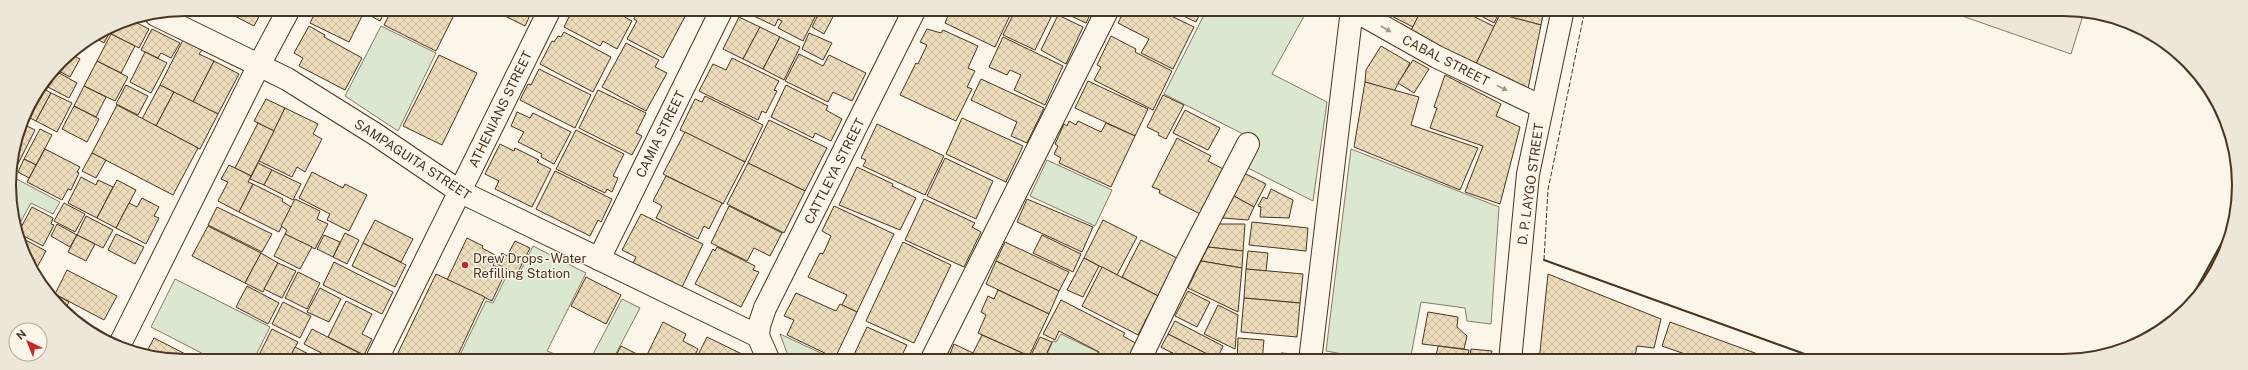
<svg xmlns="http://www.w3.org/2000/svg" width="2248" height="370" viewBox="0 0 2248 370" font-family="'Public Sans',sans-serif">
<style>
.grass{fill:#dce7d0;stroke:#887966}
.parking{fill:#ede7d9;stroke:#887966}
.building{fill:url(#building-cross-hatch);stroke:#4a3520}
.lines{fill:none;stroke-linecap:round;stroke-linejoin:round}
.minor-casing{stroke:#4a3520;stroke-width:24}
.major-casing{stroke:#4a3520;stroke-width:24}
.minor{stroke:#fbf6e9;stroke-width:22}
.major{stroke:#fbf6e9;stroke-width:22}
.fence{stroke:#4a3520;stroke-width:1;stroke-dasharray:5 2;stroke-linecap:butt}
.wall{stroke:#4a3520;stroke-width:2}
.oneway{fill:#a29684}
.poi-dot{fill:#c62828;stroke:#fbf6e9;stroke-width:1.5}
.labels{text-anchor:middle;stroke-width:3;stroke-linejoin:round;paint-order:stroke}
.street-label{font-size:13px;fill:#4a3520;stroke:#fbf6e9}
.poi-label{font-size:13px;fill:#4a3520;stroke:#fbf6e9;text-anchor:start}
.rim{fill:none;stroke:#4a3520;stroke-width:2}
</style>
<defs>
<pattern id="building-cross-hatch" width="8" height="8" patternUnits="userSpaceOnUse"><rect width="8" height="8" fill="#ecdcbc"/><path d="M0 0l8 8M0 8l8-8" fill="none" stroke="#ccbda1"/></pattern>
</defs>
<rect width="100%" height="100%" fill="#fbf6e9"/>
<g class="grass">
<polygon points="1207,9 1308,9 1272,74 1327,102 1313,201 1246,167 1259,142 1164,94"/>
<polygon points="381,26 436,53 398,131 345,96"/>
<polygon points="1351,149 1499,207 1491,324 1467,321 1465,308 1421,302 1410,361 1381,361 1326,351"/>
<polygon points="1047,160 1112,190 1095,226 1030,196"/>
<polygon points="9,175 60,202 53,214 31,203 17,228"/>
<polygon points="533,246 586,273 547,351 573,361 457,361 486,301 493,303 508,273 518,276"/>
<polygon points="175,279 270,327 253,361 217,361 151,327"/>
<polygon points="622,299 640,308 612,361 601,361 592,356"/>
<polygon points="780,334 836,360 790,361"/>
<polygon points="1061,334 1098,352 1096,357 1103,361 1044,361 1053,341 1056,342"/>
</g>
<polygon class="parking" points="1942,9 2075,9 2084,12 2071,54"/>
<g class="building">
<polygon points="221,9 263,9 254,26"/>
<polygon points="317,9 349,9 362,16 349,42 310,23"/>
<polygon points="358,9 386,9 380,21"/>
<polygon points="392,9 457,9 436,51 384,25"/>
<polygon points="491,9 533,9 525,26"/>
<polygon points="573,9 577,11 578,9 619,9 617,13 632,21 617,49 603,41 600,46 564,27"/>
<polygon points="639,9 689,9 663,58 627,39 637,21 634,19"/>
<polygon points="747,9 819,9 803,41 778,28 782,21 778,19 775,26 745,12"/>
<polygon points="821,9 837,9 824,34 812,27"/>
<polygon points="951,9 1013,9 995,47 945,23"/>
<polygon points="1016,9 1054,11 1035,50 1003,35"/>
<polygon points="1056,9 1093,9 1086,23"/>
<polygon points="1125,9 1147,9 1160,16 1163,12 1194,27 1173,69 1141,53 1149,39 1118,23"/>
<polygon points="1169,9 1202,9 1196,22"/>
<polygon points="1384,9 1422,9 1413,27 1382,11"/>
<polygon points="1422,9 1459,9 1495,27 1476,64 1410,32"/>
<polygon points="1468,9 1501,9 1494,23"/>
<polygon points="1515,9 1544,9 1541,25 1512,18"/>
<polygon points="1500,14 1541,25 1528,89 1476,64"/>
<polygon points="1058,15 1083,27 1066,64 1041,50"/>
<polygon points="739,17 760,27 743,59 723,49"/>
<polygon points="131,20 149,29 139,48 111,34 117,23"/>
<polygon points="113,26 104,43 95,38"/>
<polygon points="309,26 325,35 324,37 362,58 345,90 299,66 303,58 294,53"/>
<polygon points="760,27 780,37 763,69 743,59"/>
<polygon points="152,29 180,43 171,58 161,53 158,58 141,50"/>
<polygon points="927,29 941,33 943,30 978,46 968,68 975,71 967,87 972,89 956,121 900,95 916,63 918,64 927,45 920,42"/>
<polygon points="564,32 611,57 593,92 540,64 552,41 554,42 558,36 561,37"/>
<polygon points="809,33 832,43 823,60 802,49"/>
<polygon points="111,34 135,46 121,73 97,61"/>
<polygon points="1111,36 1136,49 1135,52 1172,71 1153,110 1094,80 1101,67 1097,65"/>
<polygon points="780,37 800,47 784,80 763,69"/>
<polygon points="1003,37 1063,66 1045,105 1014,90 1021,75 1010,70 1007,75 989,67"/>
<polygon points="183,40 202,50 199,54 214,61 193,102 160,85"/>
<polygon points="626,43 659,60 655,67 667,73 646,111 602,87"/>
<polygon points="1381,46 1410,63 1394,91 1365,82 1366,70"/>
<polygon points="145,52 167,63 151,93 130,82"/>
<polygon points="70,54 80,59 70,77 55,69 61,60"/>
<polygon points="799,54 823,66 829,55 866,73 852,101 833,92 828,102 785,81"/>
<polygon points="439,55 477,73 442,145 403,126"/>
<polygon points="732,58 779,81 774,90 777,91 766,113 762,111 758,120 699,91 713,64 726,70"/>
<polygon points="1413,60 1429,69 1414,93 1398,83"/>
<polygon points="97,61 128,77 115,101 84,86"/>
<polygon points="214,61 239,74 218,114 193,102"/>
<polygon points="539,69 591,95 575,128 520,100 528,84 531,85"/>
<polygon points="54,70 77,83 69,98 44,85"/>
<polygon points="1445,75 1501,104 1496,116 1520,127 1500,204 1465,192 1483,146 1430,128 1437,108 1434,107"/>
<polygon points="981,79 1044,108 1027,143 1011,136 1017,122 971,100"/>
<polygon points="1088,81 1148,109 1135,136 1075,108"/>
<polygon points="1365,82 1419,97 1411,125 1478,148 1460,190 1354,147"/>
<polygon points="126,85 148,96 138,115 116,104"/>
<polygon points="160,85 174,92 156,126 142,119"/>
<polygon points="786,85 828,106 826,110 842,119 831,141 815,133 813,138 771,117"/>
<polygon points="84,86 106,97 96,117 74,106"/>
<polygon points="42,88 51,93 36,121 24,115"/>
<polygon points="598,90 646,113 636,133 642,136 632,155 579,128"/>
<polygon points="174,92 218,114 200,149 156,126"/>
<polygon points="51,93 72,103 57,132 36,121"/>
<polygon points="1163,95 1184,105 1166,139 1158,135 1159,133 1147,127"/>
<polygon points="705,96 763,125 745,162 680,130 695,99 702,102"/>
<polygon points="266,99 285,108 274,131 254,121"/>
<polygon points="117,105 198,148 173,195 92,153"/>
<polygon points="74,106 99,119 87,142 62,129"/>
<polygon points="285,108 318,124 313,134 322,139 305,172 297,167 292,177 259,161"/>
<polygon points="1185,110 1220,128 1208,150 1173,133"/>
<polygon points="517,112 530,118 533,113 571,132 554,164 541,157 542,154 518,142 524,132 511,126"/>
<polygon points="962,118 1023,146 1006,182 946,154"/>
<polygon points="769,120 827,148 805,191 748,163"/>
<polygon points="1069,121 1076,125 1078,121 1101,132 1106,123 1135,136 1111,187 1059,163 1061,158 1054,154 1058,146 1055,144 1064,124 1067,126"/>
<polygon points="21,123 35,130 15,170 11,168"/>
<polygon points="258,123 274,131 251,176 235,168"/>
<polygon points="877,124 944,156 925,195 863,166 866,160 861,158"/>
<polygon points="40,129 52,135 36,165 24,159"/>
<polygon points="576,130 624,154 613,176 618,178 612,192 607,189 605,193 556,169"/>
<polygon points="685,132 745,162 723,204 663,174"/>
<polygon points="1177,138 1211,156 1208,161 1225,170 1202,215 1159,193 1160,190 1152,187"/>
<polygon points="500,144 514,151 515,148 539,160 537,162 551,169 532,207 495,189 499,181 485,174"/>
<polygon points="45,149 80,167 77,172 79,173 71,190 68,189 62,200 27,182"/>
<polygon points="92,153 106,160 96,178 82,171"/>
<polygon points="945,158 993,181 976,219 927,196"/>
<polygon points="24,159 36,165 29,178 18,172"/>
<polygon points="258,163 272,170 264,185 250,179"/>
<polygon points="748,163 805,191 784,233 727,204"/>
<polygon points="229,165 251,176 248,182 253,184 239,212 218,201 228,182 221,179"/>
<polygon points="857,167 893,184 892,186 916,198 900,230 839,205"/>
<polygon points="272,170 301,184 293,200 264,185"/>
<polygon points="555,171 612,199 601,222 598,220 590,236 536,209"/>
<polygon points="312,172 343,188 345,184 367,195 349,231 327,220 330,214 299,198"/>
<polygon points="1244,173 1266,184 1254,207 1232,195"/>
<polygon points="666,176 722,203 709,229 704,226 698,239 656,218 662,206 653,201"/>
<polygon points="81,177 96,185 98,180 113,187 97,218 68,203"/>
<polygon points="117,180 136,190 116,228 97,218"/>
<polygon points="253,184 283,199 282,201 291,207 279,232 239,212"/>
<polygon points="1271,189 1293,200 1289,218 1260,217 1261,207 1258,206 1263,197 1267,199"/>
<polygon points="1232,195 1254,207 1248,220 1223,218"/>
<polygon points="142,198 159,207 154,216 159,218 146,244 116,228 129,203 137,207"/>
<polygon points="295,199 320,211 317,219 328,224 315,249 285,234 287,230 281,226"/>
<polygon points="924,199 975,223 972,227 981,232 964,267 905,240"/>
<polygon points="1027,199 1093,227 1082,252 1017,222"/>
<polygon points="64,203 85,214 75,232 54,221"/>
<polygon points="729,206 782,233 770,256 754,248 747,261 711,243"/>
<polygon points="834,206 894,234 857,312 842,305 847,295 808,277 820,253 823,254 831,236 822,231"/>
<polygon points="32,207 53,218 51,224 54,225 43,246 18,233"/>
<polygon points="217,207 272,234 262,252 208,225"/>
<polygon points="641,214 703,244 682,287 633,263 636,257 622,250"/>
<polygon points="86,216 113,230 103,248 77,235"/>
<polygon points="375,220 413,239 401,262 363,243"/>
<polygon points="1103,220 1137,237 1117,275 1084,258"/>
<polygon points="1252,222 1308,228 1306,251 1249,245"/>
<polygon points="57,224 77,235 70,247 51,236"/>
<polygon points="1219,224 1245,224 1243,251 1208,247"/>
<polygon points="208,226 261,253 245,283 192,256"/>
<polygon points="345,233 359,240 347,264 333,257"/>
<polygon points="116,234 144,247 135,264 108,250"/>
<polygon points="285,234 312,247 300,269 274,256"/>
<polygon points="77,235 95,244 86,261 68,252"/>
<polygon points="324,235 340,242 333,257 317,249"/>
<polygon points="1042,235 1081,254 1073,272 1033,253"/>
<polygon points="18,236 46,251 35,271 18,242"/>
<polygon points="467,238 483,246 482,248 497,256 493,265 506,271 492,301 447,280"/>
<polygon points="1141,240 1181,260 1162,298 1122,277"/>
<polygon points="515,241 530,248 517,274 497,264 502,253 507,256"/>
<polygon points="903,242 951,265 914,343 866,321"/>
<polygon points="1005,242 1069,272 1059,291 996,261"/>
<polygon points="363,243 406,265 395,287 352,266"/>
<polygon points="717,247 755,266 753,270 759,272 741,307 695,284 713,249 715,251"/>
<polygon points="1208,247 1243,251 1242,268 1201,261"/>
<polygon points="1248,251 1268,253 1266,271 1246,269"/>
<polygon points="261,253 278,263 263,292 245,283"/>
<polygon points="1084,258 1099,266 1083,297 1067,290"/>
<polygon points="996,261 1059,291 1049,314 986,284"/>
<polygon points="1201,261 1242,268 1238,312 1188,288"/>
<polygon points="334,262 393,292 382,314 323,285"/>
<polygon points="278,263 296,271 282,298 264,289"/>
<polygon points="1102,267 1158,296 1138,335 1082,306"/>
<polygon points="1246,269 1303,274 1300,303 1244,298"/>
<polygon points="67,270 117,296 104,320 55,294"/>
<polygon points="298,272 320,283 307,309 285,298"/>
<polygon points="436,274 485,297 455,361 403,361 396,357"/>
<polygon points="1548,274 1661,319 1654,348 1637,346 1634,361 1539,361"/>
<polygon points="586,277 621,295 606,324 571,306"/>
<polygon points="247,286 279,303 268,324 236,307"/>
<polygon points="320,288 341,299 329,322 307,312"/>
<polygon points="998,290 1049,314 1029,356 978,333 986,315 981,312 988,296 994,299"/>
<polygon points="1188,291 1210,302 1197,327 1175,316"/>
<polygon points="796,293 836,311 840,304 857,312 835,358 787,335 794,320 784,316"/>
<polygon points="55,294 69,302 65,309 53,301"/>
<polygon points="1244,298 1300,303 1297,337 1241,332"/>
<polygon points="1061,300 1125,333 1123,336 1137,344 1128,361 1116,361 1111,358 1107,361 1097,356 1099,352 1059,331 1055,340 1043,334"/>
<polygon points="346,301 372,314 362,334 372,339 364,355 328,337"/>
<polygon points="283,302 311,316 300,338 272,324"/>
<polygon points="1218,305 1238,315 1235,349 1204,334"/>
<polygon points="1428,312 1458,317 1457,327 1467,336 1464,349 1422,344"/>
<polygon points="1175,321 1223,346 1217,359 1168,334"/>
<polygon points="663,322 686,334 683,341 698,349 692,361 644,361"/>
<polygon points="1670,322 1777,361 1705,361 1662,346"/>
<polygon points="867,327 907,345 899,361 851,361"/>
<polygon points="272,329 298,342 288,361 256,361"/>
<polygon points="312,329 359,353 355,361 337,361 304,344"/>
<polygon points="1168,334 1217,359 1221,361 1187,361 1161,347"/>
<polygon points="982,335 1029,356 1027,361 947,361 954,344 973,353"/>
<polygon points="707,337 748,357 746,361 695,361"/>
<polygon points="1040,337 1052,342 1043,361 1028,361"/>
<polygon points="154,338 199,361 173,361 146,353"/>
<polygon points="1238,338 1264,340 1262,361 1237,361"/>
<polygon points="621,346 639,355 637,361 613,361"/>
<polygon points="1438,346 1469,350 1467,361 1435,361"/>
<polygon points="295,347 320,360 323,353 337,361 288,361"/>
<polygon points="1471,349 1492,351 1490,361 1469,361"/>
<polygon points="1171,352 1187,361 1166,361"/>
<polygon points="1281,353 1294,354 1294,361 1281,361"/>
</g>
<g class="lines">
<g class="minor-casing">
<g id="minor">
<polyline points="1352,9 1437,57 1542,107"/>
<polyline points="156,15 287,79 375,134 459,191 758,336 769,361"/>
<polyline points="599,259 722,9"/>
<polyline points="758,336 759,326 765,308 915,9"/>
<polyline points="119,346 259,65 289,9"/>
<polyline points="376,361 550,9"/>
<polyline points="931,361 1108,9"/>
<polyline points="1139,361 1185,266 1248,144"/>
<polyline points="1310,361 1352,9"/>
</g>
</g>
<g class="major-casing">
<polyline id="major" points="1510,361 1528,174 1563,9"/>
</g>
<use href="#minor" class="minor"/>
<use href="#major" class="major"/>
<polyline class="fence" points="1544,260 1548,190 1585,9"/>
<g class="wall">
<polyline points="1544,260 1824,361"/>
<polyline points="2183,313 2231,226"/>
</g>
</g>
<defs><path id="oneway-solid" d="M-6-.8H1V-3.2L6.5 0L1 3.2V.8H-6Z"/></defs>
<g class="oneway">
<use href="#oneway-solid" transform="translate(1386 29) rotate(30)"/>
<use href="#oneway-solid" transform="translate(1502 88) rotate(26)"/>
</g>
<circle class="poi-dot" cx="465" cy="265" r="4"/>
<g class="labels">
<g class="street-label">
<text transform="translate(1446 60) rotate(27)" y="5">CABAL STREET</text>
<text transform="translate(500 109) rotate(-64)" y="5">ATHENIANS STREET</text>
<text transform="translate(660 134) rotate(-64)" y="5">CAMIA STREET</text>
<text transform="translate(413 159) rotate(33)" y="5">SAMPAGUITA STREET</text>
<text transform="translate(834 171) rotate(-63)" y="5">CATTLEYA STREET</text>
<text transform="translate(1530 184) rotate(-82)" y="5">D. P. LAYGO STREET</text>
</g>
<g class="poi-label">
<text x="473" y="263">Drew Drops - Water<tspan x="473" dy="15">Refilling Station</tspan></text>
</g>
</g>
<path d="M0 0H2248V370H0ZM185 16H2063A169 169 0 0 1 2232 185V185A169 169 0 0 1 2063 354H185A169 169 0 0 1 16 185V185A169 169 0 0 1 185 16Z" fill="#ede7d9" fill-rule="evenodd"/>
<path class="rim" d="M185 16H2063A169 169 0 0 1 2232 185V185A169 169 0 0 1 2063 354H185A169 169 0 0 1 16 185V185A169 169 0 0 1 185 16Z"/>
<g transform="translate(28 342) rotate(317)"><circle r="19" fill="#fbf6e9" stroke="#b4a999"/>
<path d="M0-3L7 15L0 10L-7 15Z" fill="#c62828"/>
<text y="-6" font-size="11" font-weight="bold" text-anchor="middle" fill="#4a3520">N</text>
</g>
</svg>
